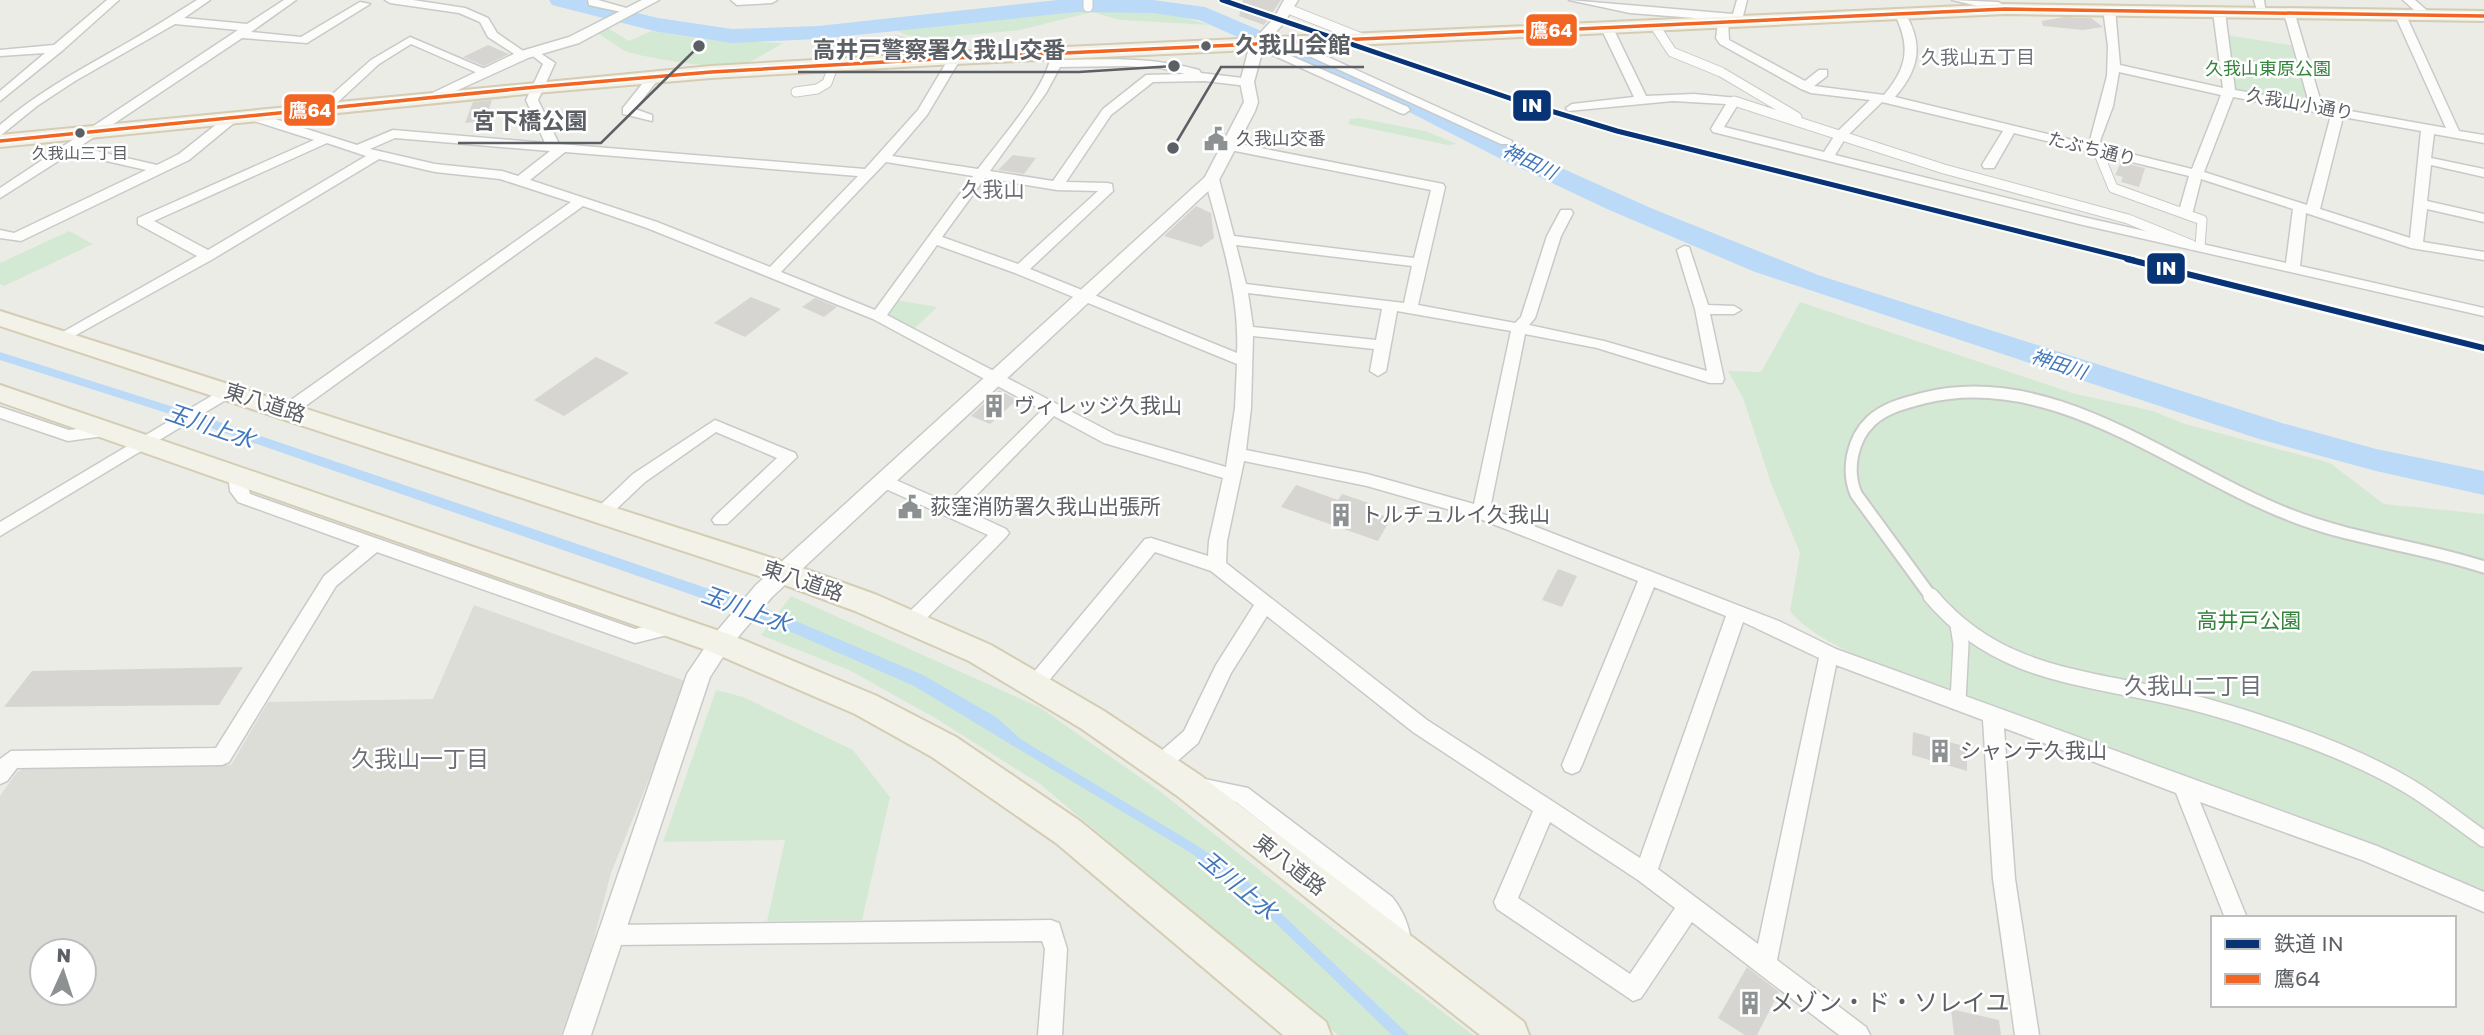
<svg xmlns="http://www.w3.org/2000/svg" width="2484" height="1035" viewBox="0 0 2484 1035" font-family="'Golos Text','Noto Sans JP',sans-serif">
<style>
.industrial{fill:#ddddd8;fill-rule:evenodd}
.green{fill:#d4e9d3}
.water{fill:#badaf8}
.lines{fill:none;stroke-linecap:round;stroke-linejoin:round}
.river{fill:#badaf8;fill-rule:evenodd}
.building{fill:#d6d5d2}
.pedestrian-far2-casing{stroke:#c9c9c9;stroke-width:11}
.pedestrian-far1-casing{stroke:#c9c9c9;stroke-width:15}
.pedestrian-casing{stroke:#c9c9c9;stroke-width:18}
.minor-casing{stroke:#c9c9c9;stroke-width:3}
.tertiary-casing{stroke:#c9c9c9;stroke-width:3}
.primary-casing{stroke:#d4cdb4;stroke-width:4}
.pedestrian-far2{stroke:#fcfcfb;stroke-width:9}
.pedestrian-far1{stroke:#fcfcfb;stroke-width:11}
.pedestrian{stroke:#fcfcfb;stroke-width:15}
.minor{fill:#fcfcfb;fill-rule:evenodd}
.tertiary{fill:#fcfcfb;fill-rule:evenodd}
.primary{fill:#f3f2e8;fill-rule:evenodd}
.bus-1-casing{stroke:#fff;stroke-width:7}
.bus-1{stroke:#f26522;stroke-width:3.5}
.rail-1-far1-casing{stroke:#fff;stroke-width:9}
.rail-1-casing{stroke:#fff;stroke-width:11}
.rail-1-far1{stroke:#083476;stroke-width:5}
.rail-1{stroke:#083476;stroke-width:6}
.bus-dot{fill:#5c6065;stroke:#fff;stroke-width:2.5}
.labels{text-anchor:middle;stroke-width:5;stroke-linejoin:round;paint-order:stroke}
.far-bus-label{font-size:16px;fill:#5c6065;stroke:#fff}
.far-park-label{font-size:18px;fill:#34843c;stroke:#fff}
.far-street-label{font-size:18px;fill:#5c6065;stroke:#fff}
.far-poi-label{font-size:18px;fill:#5c6065;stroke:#fff;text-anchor:start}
.far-neighbourhood-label{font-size:19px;fill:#6d7177;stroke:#fff}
.far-water-label{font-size:19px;font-style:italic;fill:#4177bc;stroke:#fff}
.far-quarter-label{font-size:21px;fill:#6d7177;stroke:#fff}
.street-label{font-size:21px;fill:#5c6065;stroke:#fff}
.poi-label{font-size:21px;fill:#5c6065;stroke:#fff;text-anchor:start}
.park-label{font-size:21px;fill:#34843c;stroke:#fff}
.water-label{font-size:23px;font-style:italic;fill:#4177bc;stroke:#fff}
.neighbourhood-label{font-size:23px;fill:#6d7177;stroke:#fff}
.near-poi-label{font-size:24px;fill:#5c6065;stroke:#fff;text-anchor:start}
.leader{fill:none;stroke:#5c6065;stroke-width:2.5}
.callout-dot{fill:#5c6065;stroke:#fff;stroke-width:2.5}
.callout-label{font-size:23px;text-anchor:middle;font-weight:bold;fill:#5c6065;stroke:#fff;stroke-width:5;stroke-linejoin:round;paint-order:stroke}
.line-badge{stroke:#fff;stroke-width:2.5}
.badge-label{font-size:19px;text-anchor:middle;font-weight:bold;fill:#fff}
</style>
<rect width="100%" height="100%" fill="#ecece7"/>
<path class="industrial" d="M474,605L688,682L611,873L590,954L561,1035H0V796L17,772L25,768L231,765L268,702L433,699ZM42,951H84V993H42Z"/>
<g class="green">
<polygon points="1118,8 1172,14 1210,25 1120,20 1092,12 1020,30 929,39 906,35 893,29 1059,9"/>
<path d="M606,27L629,41L651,31L709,40L783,43C770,51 754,60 741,66C729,71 635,57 623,50C614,44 606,38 595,32Z"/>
<polygon points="2226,35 2296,46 2311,102 2232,88"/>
<polygon points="1359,118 1425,131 1457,144 1448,145 1348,124 1350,119"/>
<polygon points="69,231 93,244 4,286 0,284 0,263"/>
<polygon points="896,300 937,307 913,330 884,315"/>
<path d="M1800,302L2072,393L2153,411L2182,423L2330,463L2384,504L2484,514V897C2312,831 2140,768 1969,699C1921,680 1820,650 1790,611L1800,553L1771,483L1743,398L1728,371L1761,372Z"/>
<polygon points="791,596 1039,707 1157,789 1342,935 1473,1035 1338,1035 1040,784 935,718 849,670 761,635"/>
<polygon points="716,690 743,697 853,750 890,797 862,920 767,921 785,840 663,842"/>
</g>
<polygon class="water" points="0,352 202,416 765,608 923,675 996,717 1022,740 1193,843 1242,876 1409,1035 1392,1035 1240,889 1191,853 914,686 759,618 170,414 0,360"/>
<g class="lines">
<polygon class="river" points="549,0 585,0 658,18 732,29 818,26 1057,0 1153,0 1205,7 1398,89 1467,120 1519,149 1653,209 1818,275 2282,423 2376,449 2484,471 2484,495 2376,471 2259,439 1755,272 1607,209 1501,159 1411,113 1199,20 1153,13 1077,12 818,39 732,43 658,32 552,5"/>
</g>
<g class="building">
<polygon points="1243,0 1281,0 1264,25 1239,16"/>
<polygon points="2064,17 2091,18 2103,27 2083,30 2043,26 2042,21"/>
<polygon points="895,35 918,40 937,40 936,45 953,49 888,53 888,41 894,41"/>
<polygon points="488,45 509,54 484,66 463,57"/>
<polygon points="492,100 485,121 465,123 473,102"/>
<polygon points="1013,155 1036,158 1024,174 998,170"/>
<polygon points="2121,162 2145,168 2139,187 2121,182 2123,177 2115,175"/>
<polygon points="1196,206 1211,213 1214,238 1201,247 1164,236"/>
<polygon points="751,297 781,309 745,337 714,323"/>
<polygon points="815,298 837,307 824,317 802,307"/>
<polygon points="596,357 629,373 564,416 534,400"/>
<polygon points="999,390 1017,400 990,424 971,416"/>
<polygon points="1296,485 1338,500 1342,494 1372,504 1368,511 1391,518 1378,541 1281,507"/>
<polygon points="1558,569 1577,576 1562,607 1542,600"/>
<polygon points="243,667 219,705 4,707 32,671"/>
<polygon points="1913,732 1967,747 1967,771 1912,755"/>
<polygon points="1747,967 1779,992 1757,1035 1745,1035 1718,1018"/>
<polygon points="1951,1009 1999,1020 2001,1035 1954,1035"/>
</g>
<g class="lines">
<g class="pedestrian-far2-casing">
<g id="pedestrian-far2">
<polyline points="1088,0 1088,7"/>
<polyline points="1286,8 1364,39"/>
<polyline points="1655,26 1672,52 1721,72 1797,117"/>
<polyline points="796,92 817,89 827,83 834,64"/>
<polyline points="1734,101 1944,169 2128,219 2192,245"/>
<polyline points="2097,149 2113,188 2202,220 2200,246"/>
</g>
</g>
<g class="pedestrian-far1-casing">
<path id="pedestrian-far1" d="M1932,598L1856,494C1846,470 1852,439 1871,421C1886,407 1906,403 1924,398C2055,366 2174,470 2290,515C2353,540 2420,546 2484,567"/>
</g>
<g class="pedestrian-casing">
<g id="pedestrian">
<path d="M1931,596C1995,672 2075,676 2165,696C2202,704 2238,715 2273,727C2318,742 2364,760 2405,784C2433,800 2458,821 2484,839"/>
<polyline points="1958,625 1961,644 1958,701"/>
</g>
</g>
<g class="minor-casing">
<g id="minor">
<polygon points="107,0 119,0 63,50 0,101 0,91 45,53 0,56 0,50 54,45"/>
<path d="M197,0H210L184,18L247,24L284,0H296L251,32L301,37L360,2L370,4L307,43L242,38L79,147L157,165L179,154L227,116H235V122L189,160L21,241L0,238V230L14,233L146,170L71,153L0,198V188L238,30L175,24L75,81L37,106L0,136V125C37,93 76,72 118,48C145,33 171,16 197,0Z"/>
<polygon points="385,0 413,0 465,8 488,18 497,33 529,55 519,57 488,37 480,22 459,13 390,3"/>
<polygon points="588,0 598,0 637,11 631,14 593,6 589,5"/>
<polygon points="731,0 777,0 772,3 737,5"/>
<path d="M1569,0L1733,14L1737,0H1747L1742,20L1728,21L1729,40L1805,81L1819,70H1827V76L1814,86L1884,95C1907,68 1911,47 1895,15L1905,13C1924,45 1919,69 1895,97L2089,144L2107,76L2108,46L2103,9L2109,6L2115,9L2120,65L2223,88L2213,12L2219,9L2225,12L2235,90L2309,103L2284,13L2294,11L2322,106L2446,128L2395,15L2405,13L2459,131L2484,135V143L2434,134L2431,158L2484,169V177L2431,165L2427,201L2484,214V222L2427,209L2423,242L2484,252V260L2411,248L2306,213L2300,266L2484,308V316L2083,225L1713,132L1711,129L1726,104L1673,101L1568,111L1566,108L1572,104L1634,97L1601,28L1607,25L1613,28L1646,96L1694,94L1738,98L1740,101L1724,127L1824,152L1837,132L1870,100L1811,93L1801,89L1720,44L1716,38L1718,23L1721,20L1630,13ZM2119,72L2221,95L2192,169L2103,147L2100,141L2113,106ZM2233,97L2331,115L2307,205L2204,172ZM1882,102L2003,131L1982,165L1984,168H1994L2014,133L2189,176L2179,211L2181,214H2191L2193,211L2201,179L2293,209L2286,263L2083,217L1835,155L1846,137ZM2343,117L2421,131L2410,238L2320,209Z"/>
<polygon points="1952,0 1998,2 2011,9 2005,12"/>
<polygon points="2254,0 2264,0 2266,14 2258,14"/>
<polygon points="2403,0 2415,0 2432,15 2422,17"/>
<polygon points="410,37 492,72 482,75 411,44 379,64 327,112 319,112 319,106 371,60"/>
<polygon points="1257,41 1408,107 1410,110 1404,114 1400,113 1253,46 1253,42"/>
<polygon points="1293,41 1301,41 1304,46 1512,141 1511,144 1501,144 1296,50 1291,43"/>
<path d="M534,49L555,63L538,100L559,144L865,169L918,110L949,58L955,54L961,58L927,115L892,156L978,169C998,142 1048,86 1051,54L1057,51L1063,54L1062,60C1109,59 1153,57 1199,70L1201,73L1251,79L1253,82L1247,86L1205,81L1153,82L1111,115L1066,182L1107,183L1112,184L1113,191L1030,269L1237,353C1240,294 1220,236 1205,179L1207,176L1212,175L1219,179L1234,236L1414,258L1431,190L1225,149V143L1230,142L1443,184L1445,187L1418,305L1515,323L1521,317L1547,236L1561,210H1571L1573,213L1561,236L1535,318L1529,325L1604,341L1707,371L1695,309L1677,250L1684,246L1689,247L1708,305L1734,306L1741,310L1734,314H1710L1724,379L1722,383H1710L1597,348L1525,334L1490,509L1781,622L1836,649L2377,846L2484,892V912L2362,860L2200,802L2247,918H2225L2176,793L2004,728L2015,879L2039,1035H2015L1993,879L1983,720L1836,665L1777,960L1866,1027L1870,1035H1839L1692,922L1641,998L1633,1001L1497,909L1494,902L1533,811L1413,732L1267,616L1231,673L1198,743L1166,771L1159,774L1152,771L1149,765L1152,759L1184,731L1216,665L1254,605L1211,571L1155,552L1042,689L1035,692L1028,689L1025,684L1028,679L1145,539L1151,538L1208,556L1209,541L1223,478L1104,443L1054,416L963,509L1006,529L1009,533L1006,537L918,627H904L902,622L904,617L988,535L877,485L874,481L877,477H889L948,503L1042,410L873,319L647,228L583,206L304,407L300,416H288L286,412L291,400L571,202L500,179L435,172L379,159L213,259L67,340H57L54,337L197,256L138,224V218L314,140L248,119V113H256L357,145L393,130L545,143L526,100L543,64L528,52ZM1126,66L1161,68L1185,74L1146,75L1103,109L1053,181L990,171L1046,93L1060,67ZM395,138L550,151L518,176L502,171L435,164L370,149ZM327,143L366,156L208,250L154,221ZM565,152L858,176L770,267L657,222L530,180ZM886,162L973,176L875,310L781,272ZM985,178L1057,190L1098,191L1018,264L942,237ZM937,245L1015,273L1237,364L1235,408L1226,467L1116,435L887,315ZM1236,245L1412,266L1404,303L1246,284ZM1248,293L1382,309L1376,340L1253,327ZM1397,311L1511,331L1474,504L1367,474L1246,450L1251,408L1253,336L1374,349L1370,371L1378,376L1386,371ZM1244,461L1367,486L1475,517L1638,581L1562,765L1565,771L1572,774L1579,771L1582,765L1654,587L1726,616L1640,858L1427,720L1226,563L1227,541ZM1743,622L1819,658L1758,944L1658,869ZM1550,822L1638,880L1675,908L1630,974L1518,898Z"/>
<polygon points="654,73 660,77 635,109 652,115 652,121 623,114 623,108 650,74"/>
<polygon points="228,386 236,391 234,395 0,536 0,522"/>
<polygon points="0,407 69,430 111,425 119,430 111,435 68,441 0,418"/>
<polygon points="715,420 795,453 797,457 727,524 715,524 712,520 715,516 777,458 716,432 645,482 608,517 596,517 593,513 596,509 633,474"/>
<polygon points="236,468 244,474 250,494 635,629 672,620 679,622 681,627 679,632 635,643 377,552 336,586 229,762 222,765 17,768 7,781 0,784 0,759 11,751 216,748 324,576 360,546 238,502 230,491 228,474"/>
<path d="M1195,777L1248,788L1392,897C1403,910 1416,937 1408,954L1400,957L1392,954L1382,918L1376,911L1236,802L1188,792L1185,786L1188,780Z"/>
<polygon points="1051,920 1059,923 1067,949 1062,1035 1038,1035 1045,949 1042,941 611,945 603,942 600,935 603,928 611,925"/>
</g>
</g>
<g class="tertiary-casing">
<g id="tertiary">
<polygon points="642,0 659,0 579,43 528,58 436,100 431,101 424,97 518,52 569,37"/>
<polygon points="1284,0 1298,0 1284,23 1264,45 1254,82 1258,102 1255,111 1218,182 772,597 728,649 710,677 591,1035 563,1035 687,674 712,637 756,585 1205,177 1244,102 1240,82 1250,44 1274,18"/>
</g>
</g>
<g class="primary-casing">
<g id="primary">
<polygon points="2005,4 2484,11 2484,21 2005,14 955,64 711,78 536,93 0,147 0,135 711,66 955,52"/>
<polygon points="0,311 794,565 877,595 991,645 1104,711 1200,775 1524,1022 1529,1035 1480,1035 1176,795 1082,729 969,661 855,611 774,581 0,326"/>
<polygon points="0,385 731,635 877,696 956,737 1080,821 1326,1022 1331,1035 1283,1035 1056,843 932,757 855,714 709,651 0,402"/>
</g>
</g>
<use href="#pedestrian-far2" class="pedestrian-far2"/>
<use href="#pedestrian-far1" class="pedestrian-far1"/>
<use href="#pedestrian" class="pedestrian"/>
<use href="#minor" class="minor"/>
<use href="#tertiary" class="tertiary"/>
<use href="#primary" class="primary"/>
<g class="bus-1-casing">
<polyline id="bus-1" points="0,141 536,87 711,72 955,58 2005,9 2484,16"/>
</g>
<use href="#bus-1" class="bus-1"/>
<g class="rail-1-far1-casing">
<polyline id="rail-1-far1" points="1222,0 1521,102 1617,131 2134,260"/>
</g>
<g class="rail-1-casing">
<polyline id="rail-1" points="2127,259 2484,348"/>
</g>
<use href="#rail-1-far1" class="rail-1-far1"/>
<use href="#rail-1" class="rail-1"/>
</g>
<defs>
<g id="civic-bare" transform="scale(1.89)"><path d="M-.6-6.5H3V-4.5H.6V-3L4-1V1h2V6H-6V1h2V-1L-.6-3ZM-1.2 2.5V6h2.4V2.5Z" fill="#8e9192" stroke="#fff" stroke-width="2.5" paint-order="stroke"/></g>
<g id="building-bare" transform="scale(1.89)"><path d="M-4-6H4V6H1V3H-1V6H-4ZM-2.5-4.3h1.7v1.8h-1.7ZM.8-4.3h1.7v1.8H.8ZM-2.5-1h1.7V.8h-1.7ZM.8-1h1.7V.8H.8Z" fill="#8e9192" stroke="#fff" stroke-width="2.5" paint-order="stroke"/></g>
</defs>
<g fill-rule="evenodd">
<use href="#civic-bare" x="1216" y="139"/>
<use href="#building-bare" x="994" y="406"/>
<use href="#civic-bare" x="910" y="507"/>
<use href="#building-bare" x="1341" y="515"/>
<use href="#building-bare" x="1940" y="751"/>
<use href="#building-bare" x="1750" y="1003"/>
</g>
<g class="bus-dot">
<circle cx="1206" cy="46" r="6"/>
<circle cx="80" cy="133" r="6"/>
</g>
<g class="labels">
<g class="far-bus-label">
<text x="80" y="159">久我山三丁目</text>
</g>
<g class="far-park-label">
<text x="2268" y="75">久我山東原公園</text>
</g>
<g class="far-street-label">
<text transform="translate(2300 104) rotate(10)" y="6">久我山小通り</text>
<text transform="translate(2092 149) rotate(14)" y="6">たぶち通り</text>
</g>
<g class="far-poi-label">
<text x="1236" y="145">久我山交番</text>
</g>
<g class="far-neighbourhood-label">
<text x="1978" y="64">久我山五丁目</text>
</g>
<g class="far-water-label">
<text transform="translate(1530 161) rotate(26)" y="7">神田川</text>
<text transform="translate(2059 364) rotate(18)" y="7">神田川</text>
</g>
<g class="far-quarter-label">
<text x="993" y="197">久我山</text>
</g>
<g class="street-label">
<text transform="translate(265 403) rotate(18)" y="7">東八道路</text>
<text transform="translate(803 581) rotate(19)" y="7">東八道路</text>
<text transform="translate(1290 865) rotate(38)" y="7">東八道路</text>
</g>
<g class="poi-label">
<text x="1014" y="413">ヴィレッジ久我山</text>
<text x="930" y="514">荻窪消防署久我山出張所</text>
<text x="1361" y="522">トルチュルイ久我山</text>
<text x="1960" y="758">シャンテ久我山</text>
</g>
<g class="park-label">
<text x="2249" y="628">高井戸公園</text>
</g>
<g class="water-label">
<text transform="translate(210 426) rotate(19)" y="8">玉川上水</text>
<text transform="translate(746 609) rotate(20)" y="8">玉川上水</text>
<text transform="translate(1238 885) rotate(40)" y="8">玉川上水</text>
</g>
<g class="neighbourhood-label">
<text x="2193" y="694">久我山二丁目</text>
<text x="420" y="767">久我山一丁目</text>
</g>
<g class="near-poi-label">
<text x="1770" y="1011">メゾン・ド・ソレイユ</text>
</g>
</g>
<path class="leader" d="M1173 148L1221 67H1364M1174 66L1079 72H798M699 46L601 143H458"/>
<g class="callout-dot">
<circle cx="1173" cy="148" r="7"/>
<circle cx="1174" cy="66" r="7"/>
<circle cx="699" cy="46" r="7"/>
</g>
<g class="callout-label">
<text x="1293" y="53">久我山会館</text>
<text x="939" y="58">高井戸警察署久我山交番</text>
<text x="530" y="129">宮下橋公園</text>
</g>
<g class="line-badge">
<rect x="1525" y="13" width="53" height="34" rx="7" fill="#f26522"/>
<rect x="1512" y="89" width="40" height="33" rx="7" fill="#083476"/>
<rect x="283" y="93" width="53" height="34" rx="7" fill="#f26522"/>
<rect x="2146" y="252" width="40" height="33" rx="7" fill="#083476"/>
</g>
<g class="badge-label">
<text x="1551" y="37">鷹64</text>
<text x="1532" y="112">IN</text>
<text x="310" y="117">鷹64</text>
<text x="2166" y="275">IN</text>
</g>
<rect x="2211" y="916" width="245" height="91" fill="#ffffff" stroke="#bebfc1" stroke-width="2"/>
<rect x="2225" y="939" width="35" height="10" fill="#083476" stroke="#bebfc1" stroke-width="2"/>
<text x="2274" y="951" font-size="21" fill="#5c6065">鉄道 IN</text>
<rect x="2225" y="974" width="35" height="10" fill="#f26522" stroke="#bebfc1" stroke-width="2"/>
<text x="2274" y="986" font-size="21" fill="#5c6065">鷹64</text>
<g transform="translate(63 972) rotate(3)"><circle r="33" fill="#ffffff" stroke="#bebfc1" stroke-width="2"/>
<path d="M0-5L12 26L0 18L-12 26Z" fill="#8e9192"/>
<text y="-10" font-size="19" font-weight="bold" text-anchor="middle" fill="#5c6065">N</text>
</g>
</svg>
